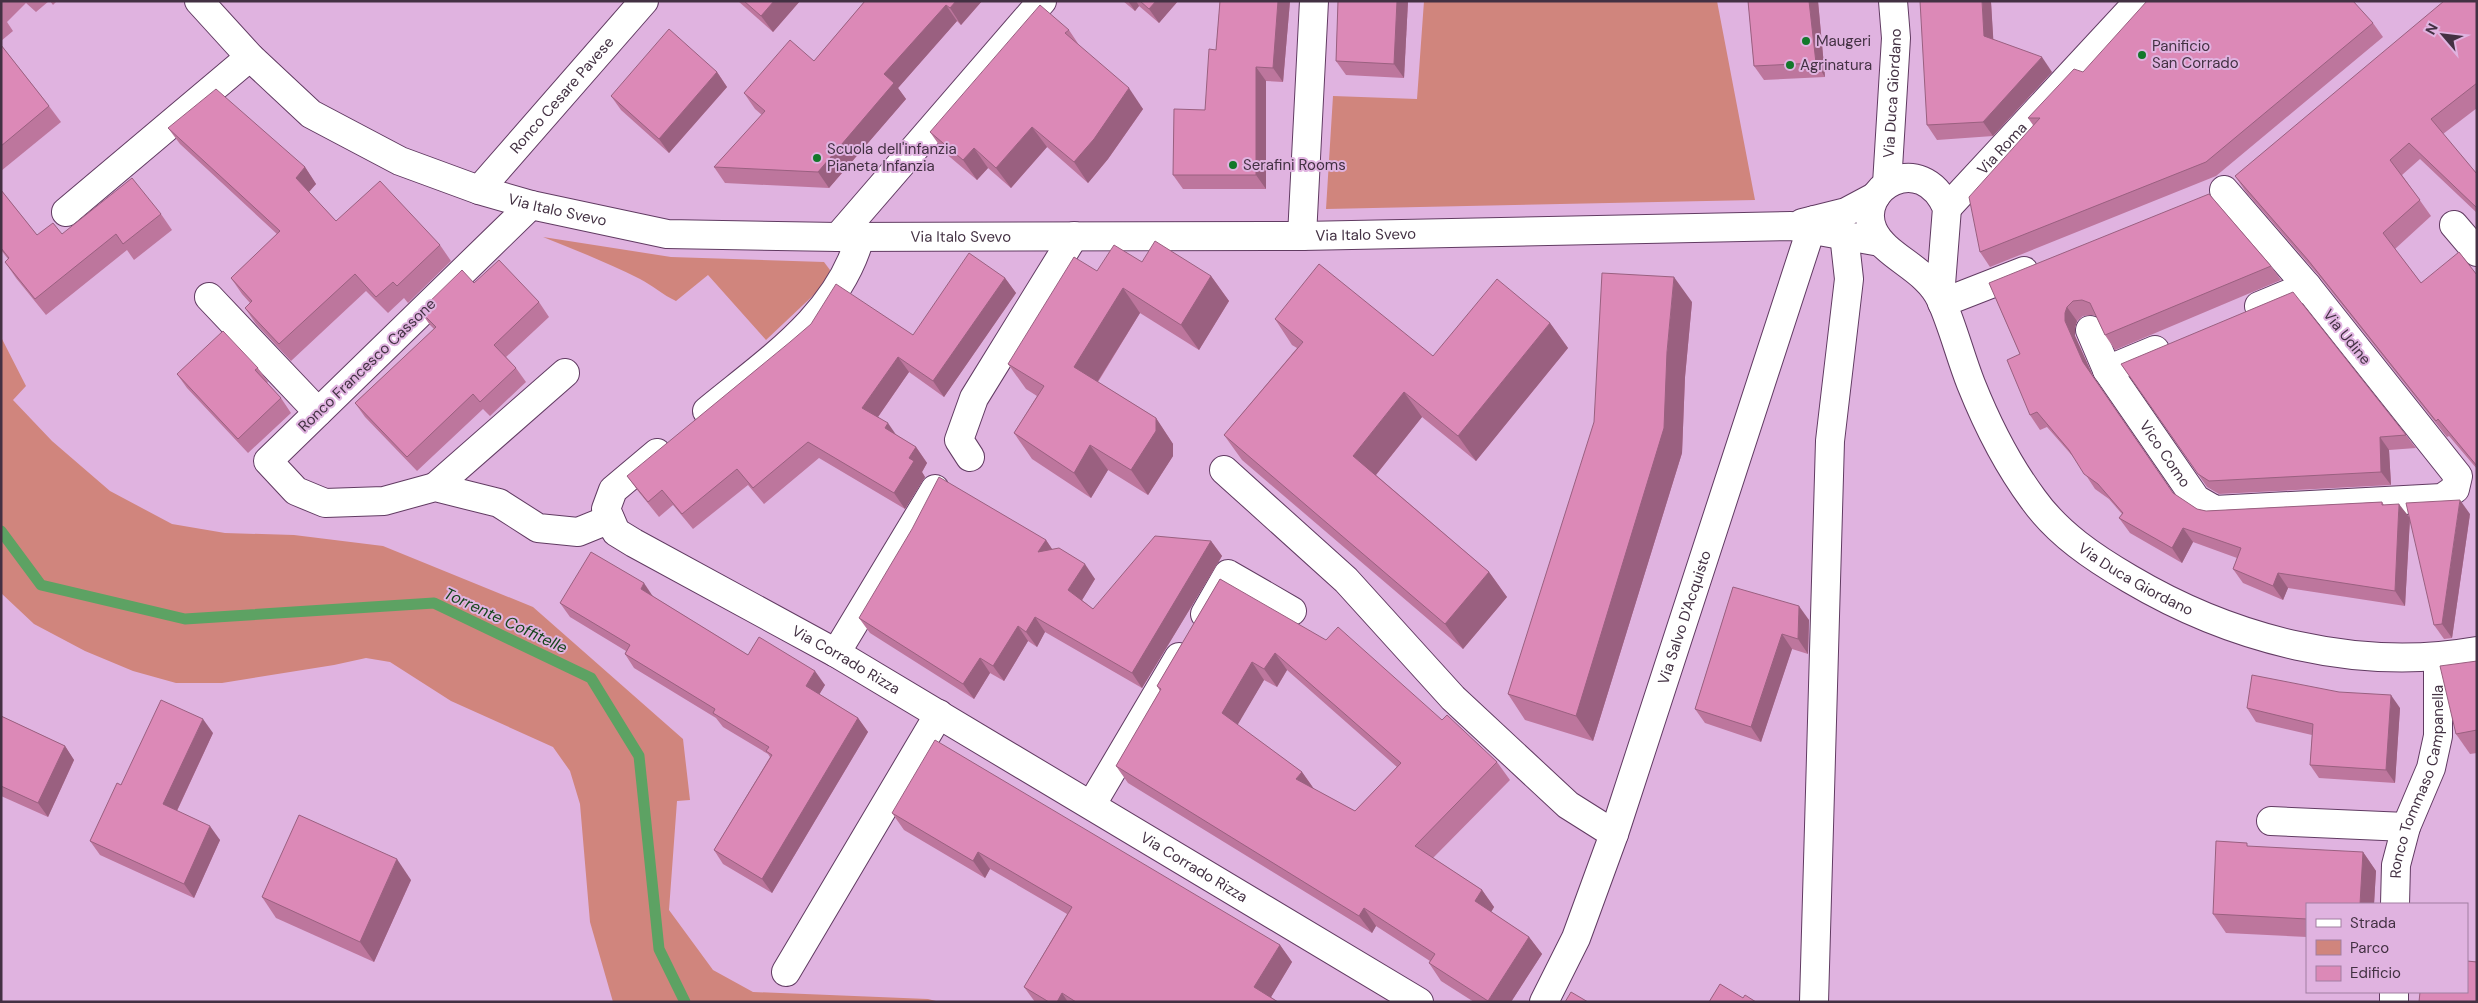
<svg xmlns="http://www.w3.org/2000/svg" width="2478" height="1003" viewBox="0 0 2478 1003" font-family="'DM Sans',sans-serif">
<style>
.green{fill:#d0857d}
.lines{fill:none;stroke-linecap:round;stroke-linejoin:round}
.stream{stroke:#5da263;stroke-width:11}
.minor-casing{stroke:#613b62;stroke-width:30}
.major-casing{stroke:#613b62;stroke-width:30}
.minor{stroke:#fff;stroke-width:28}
.major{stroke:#fff;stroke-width:28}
.wall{fill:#bd769d;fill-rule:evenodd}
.shaded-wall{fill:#9a6080}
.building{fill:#dc89b7;stroke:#9a6080;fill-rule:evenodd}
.poi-dot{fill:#13782a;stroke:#e0b3e0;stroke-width:2}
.labels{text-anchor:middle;stroke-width:4;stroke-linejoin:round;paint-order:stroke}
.poi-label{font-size:15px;fill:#433143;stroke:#e0b3e0;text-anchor:start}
.street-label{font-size:15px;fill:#433143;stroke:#e0b3e0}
.water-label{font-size:16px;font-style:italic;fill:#14461c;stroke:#e0b3e0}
</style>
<rect width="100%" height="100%" fill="#e0b3e0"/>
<g class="green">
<polygon points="1424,1 1717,1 1755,200 1326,209 1333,96 1417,99"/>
<path d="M543,237L671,257L824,262L830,270L828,278L821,288L766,340L708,275L676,301C663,295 652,285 640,279C608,263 576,250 543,237Z"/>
<polygon points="1,337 26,386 13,400 52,441 110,491 172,524 225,533 294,535 383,546 533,607 683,739 690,800 677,801 669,910 713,970 753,992 928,999 940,1002 613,1002 590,922 580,804 570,771 553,747 451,701 390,662 366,658 334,665 222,683 176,683 133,671 85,651 34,624 1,593"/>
</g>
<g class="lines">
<polyline class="stream" points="1,531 41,585 185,619 434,603 591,678 639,756 659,949 685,1002"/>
<g class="minor-casing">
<g id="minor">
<path id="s1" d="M199,1L250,57L311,114L400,161L479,190L531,205L667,234L838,237L1302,236L1791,226L1880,242"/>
<path id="s2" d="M479,190L644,1"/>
<polyline points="531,205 268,461 296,491 325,503 384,501 435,487 499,503 538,528 578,532 610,519"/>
<polyline points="66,212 250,57"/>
<polyline points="1802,223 1846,212 1876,196"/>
<polyline points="2454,225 2477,252"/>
<polyline points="1302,236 1314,1"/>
<polyline points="838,237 1042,1"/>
<polyline points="209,297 318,412"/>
<polyline points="1942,303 2024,271"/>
<polyline points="2259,306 2307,286"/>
<polyline points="2090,330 2107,370"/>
<path id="s3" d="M2155,350L2107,370L2196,499L2215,510L2442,498L2455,489L2458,476L2307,286L2224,190"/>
<path d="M707,411C766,362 839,315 860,237"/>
<path id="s4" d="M657,453L613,490L606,509L616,532L634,543L836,653L1419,1002"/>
<polyline points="970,457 959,440 974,398 1074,236"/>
<polyline points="1224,470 1346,580 1453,698 1568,805 1614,834"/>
<polyline points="435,487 565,373"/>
<polyline points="1205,614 1228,574 1292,611"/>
<polyline points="836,653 935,489"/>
<polyline points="1092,804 1179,657"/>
<polyline points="2271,821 2406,827"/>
<path id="s5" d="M2395,904L2396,865L2406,827L2431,768L2438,736V658"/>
<polyline points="786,972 939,714"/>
<path id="s6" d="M1544,1002L1576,938L1614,834L1814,220"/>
<polyline points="1814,1002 1830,441 1849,279 1844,234"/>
<polyline points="2394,1002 2394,992"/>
</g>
</g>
<g class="major-casing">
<g id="major">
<path id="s7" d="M1887,184L1896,38L1893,1"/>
<path id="s8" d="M1947,208L2139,1"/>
<path id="s9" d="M1940,297L1947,208C1921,149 1855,188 1873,230C1885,257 1927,268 1941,300C1953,327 1960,356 1971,384C1987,424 2007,464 2033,499C2058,534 2094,558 2130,579C2233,640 2358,672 2477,651"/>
</g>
</g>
<use href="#minor" class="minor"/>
<use href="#major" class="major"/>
</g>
<g class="wall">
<polygon points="1,1 49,1 36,12 26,3 7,22 13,31 1,41"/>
<polygon points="50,1 57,1 53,5"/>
<polygon points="738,1 800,1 773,32"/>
<polygon points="865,1 982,1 961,25 957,21 898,88 906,99 829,188 725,183 714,167 762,115 755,109 744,93 814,61"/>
<polygon points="1123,1 1178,1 1159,23 1139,6 1135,11"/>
<polygon points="1220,1 1290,1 1283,82 1266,81 1266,189 1183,189 1173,175 1205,110 1216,50"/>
<polygon points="1338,1 1408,1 1404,78 1346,75 1336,61"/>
<polygon points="1748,1 1818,1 1825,77 1764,80 1754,66"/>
<polygon points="2477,1 2477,108 2443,134 2477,174 2477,213 2420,159 2402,175 2431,216 2395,249 2421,283 2477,275 2477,469 2449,436 2447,437 2319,276 2246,192 2235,176"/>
<polygon points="1991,2 1993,39 2052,72 1993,136 1937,140 1927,125"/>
<polygon points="2373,23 2383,37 2216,176 1990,267 1980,252 2033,125 2028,118 2083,72"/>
<polygon points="1069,30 1079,45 1143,109 1108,159 1088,183 1047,147 1011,188 988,168 977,180 944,152 930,132"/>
<polygon points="1,45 49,106 61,122 1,171"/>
<polygon points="717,72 727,87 669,153 621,110 611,96"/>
<polygon points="168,128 305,167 316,184 309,192 336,221 440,245 451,261 408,303 404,298 388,313 366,291 291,361 256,324 245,308 250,303 242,294 231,278 277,234 180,144"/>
<polygon points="1,190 37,235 62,234 161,214 172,230 134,260 127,250 46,315 16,278 5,262 8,259 1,250"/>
<polygon points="1142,262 1211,276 1229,301 1199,350 1140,313 1098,382 1156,418 1173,444 1173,456 1148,495 1108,470 1091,498 1032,459 1014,433 1037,396 1026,389 1008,364"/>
<polygon points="2271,266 2281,280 2115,350 2105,335 2096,316 2092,315 2083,316 2077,321 2075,328 2075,336 2093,376 2173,494 2197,509 2206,511 2382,502 2384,505 2410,518 2405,606 2288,588 2283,600 2243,583 2233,569 2237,558 2193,542 2182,563 2130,533 2119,518 2122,514 2109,499 2095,489 2076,460 2047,427 2040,430 2030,415 2020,354 1989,283"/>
<polygon points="1005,278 1016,293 944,397 909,372 878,417 896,435 916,447 927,463 922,472 925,477 905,509 819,458 764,504 748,485 693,529 673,505 659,517 638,491 627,476 913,335"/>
<polygon points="474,283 539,302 549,317 506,357 516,368 526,382 490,416 483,409 417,471 365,417 355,403 434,329 430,325 420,311"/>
<polygon points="1692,302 1685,377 1682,453 1593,741 1525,720 1508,694"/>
<polygon points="1275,319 1433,356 1550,323 1568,348 1476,461 1422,417 1376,475 1489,572 1507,597 1463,649 1242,460 1224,435 1297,348 1292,345"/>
<polygon points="2121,364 2406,435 2416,448 2389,450 2391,485 2219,494 2207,487"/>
<polygon points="258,368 268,382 267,383 281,398 291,413 248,453 187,388 177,374"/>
<polygon points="2470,514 2452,638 2444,639 2434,625"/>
<polygon points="1046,540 1052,549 1095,579 1082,600 1093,609 1211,541 1222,556 1142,688 1045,632 1037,647 1028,641 1004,681 990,673 974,699 870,633 859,618"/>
<path d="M1220,579L1442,720L1497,762L1510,780L1433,858L1482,890L1494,907L1491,912L1529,937L1542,954L1511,1002H1474L1441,981L1429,963L1430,961L1376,926L1372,933L1128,783L1116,766L1160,691L1157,686ZM1287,670L1397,767L1355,811L1314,789L1302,772L1237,725L1264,680L1277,687Z"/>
<polygon points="1733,587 1809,620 1808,654 1792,649 1761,742 1705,723 1695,709"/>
<polygon points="654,597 748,655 825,685 819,694 858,718 868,732 772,893 723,864 714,850 770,757 768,754 723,727 716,718 634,668 625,654 626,651 570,617 560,603"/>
<polygon points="2477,661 2477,753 2470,754 2456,734"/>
<polygon points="2247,708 2400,708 2395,783 2319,778 2310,765 2312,735 2256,722"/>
<polygon points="1,716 65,746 74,760 48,817 1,796"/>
<polygon points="213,733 177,811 220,840 194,898 100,855 90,841 121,785"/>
<polygon points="892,813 1280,945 1292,962 1271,997 1278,1002 1035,1002 1024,987 1067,914 990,869 985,878 904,830"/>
<polygon points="2363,852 2376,871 2374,904 2307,904 2307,937 2226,933 2213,914"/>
<polygon points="411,880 374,962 276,918 262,897"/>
</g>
<g class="shaded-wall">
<polygon points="774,1 800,1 773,32 761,16"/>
<polygon points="956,1 982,1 961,25 950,8"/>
<polygon points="1128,1 1136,1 1139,6 1135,11"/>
<polygon points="1156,1 1178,1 1159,23 1149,9"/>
<polygon points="1278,1 1290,1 1283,82 1273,68"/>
<polygon points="1397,1 1408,1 1404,78 1394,64"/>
<polygon points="1809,1 1818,1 1825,77 1816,63"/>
<polygon points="1982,1 1990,1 1991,2 1994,50 1984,36"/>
<polygon points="946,5 957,21 898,88 906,99 829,188 818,172 884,74"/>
<polygon points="2042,57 2052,72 1993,136 1983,122"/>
<polygon points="1256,67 1266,81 1266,189 1256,175"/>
<polygon points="717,72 727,87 669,153 659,139"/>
<polygon points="1129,88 1143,109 1108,159 1088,183 1074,162"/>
<polygon points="1032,127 1047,147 1011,188 996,168"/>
<polygon points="974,148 988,168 977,180 963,160"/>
<polygon points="305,167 316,184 307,194 296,178"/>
<polygon points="1211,276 1229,301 1199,350 1181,325"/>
<polygon points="1674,277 1692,302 1685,377 1682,453 1593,741 1576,716 1667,352"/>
<polygon points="1005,278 1016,293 944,397 933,381"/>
<polygon points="1123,288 1140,313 1091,392 1074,367"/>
<polygon points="2067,307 2077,321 2075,328 2075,336 2093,376 2083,362 2065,321 2065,313"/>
<polygon points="1550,323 1568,348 1476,461 1458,436"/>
<polygon points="898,357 909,372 873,424 862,408"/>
<polygon points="1404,392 1422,417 1371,481 1353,456"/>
<polygon points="1156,418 1173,444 1173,456 1148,495 1131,470"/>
<polygon points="888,423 899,439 885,428"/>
<polygon points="2380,437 2389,450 2391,485 2381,472"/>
<polygon points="1090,445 1108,470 1091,498 1074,473"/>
<polygon points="916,447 927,463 922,472 925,477 905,509 894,493 909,458"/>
<polygon points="2460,500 2470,514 2452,638 2442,624"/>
<polygon points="2399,504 2410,518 2405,606 2395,591"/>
<polygon points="2183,528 2193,542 2182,563 2172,548"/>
<polygon points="1046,540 1056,555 1038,552"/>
<polygon points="1211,541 1222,556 1142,688 1132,673"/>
<polygon points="1085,564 1095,579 1079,605 1068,590"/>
<polygon points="1489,572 1507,597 1463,649 1445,624"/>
<polygon points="2278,573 2288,588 2283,600 2273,586"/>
<polygon points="644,583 654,598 641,589"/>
<polygon points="1799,606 1809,620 1808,654 1798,639"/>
<polygon points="1035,617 1045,632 1037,647 1026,632"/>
<polygon points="1018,626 1028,641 1004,681 993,666"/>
<polygon points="1782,634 1792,649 1761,742 1751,727"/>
<polygon points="1275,653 1287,670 1277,687 1264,669"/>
<polygon points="980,658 990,673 974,699 963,684"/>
<polygon points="1252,662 1264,680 1234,731 1222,713"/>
<polygon points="815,671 825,685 816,700 806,686"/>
<polygon points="2391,695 2400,708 2395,783 2386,770"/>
<polygon points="858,718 868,732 772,893 762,879"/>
<polygon points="203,719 213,733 173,819 163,804"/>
<polygon points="65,746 74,760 48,817 38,803"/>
<polygon points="1302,772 1314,789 1296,779"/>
<polygon points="210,826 220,840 194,898 184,884"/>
<polygon points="978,852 990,869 985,878 973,861"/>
<polygon points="2363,852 2376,871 2374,904 2360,904"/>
<polygon points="397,859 411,880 374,962 360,942"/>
<polygon points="1482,890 1494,907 1487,919 1475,901"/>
<polygon points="1364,908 1376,926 1372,933 1359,916"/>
<polygon points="1529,937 1542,954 1511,1002 1488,1002 1488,1001"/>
<polygon points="1280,945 1292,962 1268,1002 1254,987"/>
<polygon points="1062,993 1068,1002 1057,1002"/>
</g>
<g class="building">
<polygon points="744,1 774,1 761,16"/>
<polygon points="865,1 956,1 950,8 946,5 884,74 894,83 818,172 714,167 765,111 744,93 790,40 814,61"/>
<polygon points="1140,1 1156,1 1149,9"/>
<polygon points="1220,1 1278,1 1273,68 1256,67 1256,175 1173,175 1174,109 1205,110 1209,49 1216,50"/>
<polygon points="1338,1 1397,1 1394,64 1336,61"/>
<polygon points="1748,1 1809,1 1816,63 1754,66"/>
<polygon points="1920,1 1982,1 1984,36 2042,57 1983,122 1927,125"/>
<polygon points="2147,1 2353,1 2373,23 2206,162 1980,252 1969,197 2040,118 2028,118 2074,69 2083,72"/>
<polygon points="2444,1 2477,1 2477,83 2431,119 2477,174 2477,208 2409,143 2390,160 2420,200 2383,233 2421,283 2459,252 2477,275 2477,466 2438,419 2436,421 2308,260 2235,176"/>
<polygon points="1040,5 1069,30 1065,33 1129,88 1094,139 1074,162 1032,127 996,168 974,148 963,160 930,132"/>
<polygon points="669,29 717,72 659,139 611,96"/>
<polygon points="1,45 49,106 1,146"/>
<polygon points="216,89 305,167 296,178 336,221 380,181 440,245 397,286 393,282 376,297 355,274 279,344 245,308 252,301 231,278 280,231 168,128"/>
<polygon points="132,178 161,214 123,244 116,234 35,299 5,262 9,258 1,248 1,190 37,235 53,223 62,234"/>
<polygon points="2209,194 2271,266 2105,335 2090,303 2082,300 2073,301 2067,307 2065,313 2065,321 2083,362 2173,493 2197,509 2206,511 2382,502 2382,505 2399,504 2395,591 2278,573 2273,586 2233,569 2241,548 2183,528 2172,548 2119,518 2123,513 2098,484 2084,474 2069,450 2037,412 2030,415 2007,360 2020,354 1989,283"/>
<polygon points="1155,241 1211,276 1181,325 1123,288 1074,367 1156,418 1156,431 1131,470 1090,445 1074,473 1014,433 1044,386 1008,364 1074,257 1097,271 1114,245 1142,262"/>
<polygon points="969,253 1005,278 933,381 898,357 862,408 888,423 885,428 916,447 909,458 914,461 894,493 808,442 753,488 737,469 682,514 662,490 648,502 627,476 790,342 811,324 836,284 913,335"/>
<polygon points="499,260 539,302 494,345 516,368 480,402 473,394 407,457 355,403 436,327 420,311 462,270 474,283"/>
<polygon points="1319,264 1433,356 1497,279 1550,323 1458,436 1404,392 1353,456 1489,572 1445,624 1224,435 1303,342 1275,319"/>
<polygon points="1602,273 1674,277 1667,352 1664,428 1576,716 1508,694 1594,422"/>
<polygon points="2293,292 2406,435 2380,437 2381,472 2209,481 2198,474 2121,364"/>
<polygon points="223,331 258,368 255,370 281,398 238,439 177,374"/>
<polygon points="939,477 1046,540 1038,552 1059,548 1085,564 1068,590 1093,609 1155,536 1211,541 1132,673 1035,617 1026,632 1018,626 993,666 980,658 963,684 859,618 912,529"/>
<polygon points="2460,500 2442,624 2434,625 2406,503"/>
<polygon points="591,552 644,583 641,589 748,655 759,637 815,671 806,686 858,718 762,879 714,850 772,755 766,751 769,747 713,713 715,709 625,654 630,645 560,603"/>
<path d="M1220,579L1326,640L1338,627L1442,720L1447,715L1497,762L1415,846L1482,890L1475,901L1529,937L1488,1001L1429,963L1435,954L1364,908L1359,916L1116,766L1161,689L1157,686ZM1275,653L1401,763L1355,811L1296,779L1302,772L1222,713L1252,662L1264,669Z"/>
<polygon points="1733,587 1799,606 1798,639 1782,634 1751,727 1695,709"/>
<polygon points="2477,661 2477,730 2456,734 2440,666"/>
<polygon points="2252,675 2339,692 2391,695 2386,770 2310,765 2313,724 2247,708"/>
<polygon points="161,700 203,719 163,804 210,826 184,884 90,841 117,783 121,785"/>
<polygon points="1,716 65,746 38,803 1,786"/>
<polygon points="935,740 1280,945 1254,987 1278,1002 1076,1002 1062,993 1057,1002 1049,1002 1024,987 1072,907 978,852 973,861 892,813"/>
<polygon points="299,815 397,859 360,942 262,897"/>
<polygon points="2216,841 2247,843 2247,846 2363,852 2360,904 2307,904 2307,919 2213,914"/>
<polygon points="2467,961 2477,962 2477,1002 2419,1002 2420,992 2467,992"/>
<polygon points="1720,984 1743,998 1745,995 1756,1002 1709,1002"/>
<polygon points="1571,992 1588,1002 1565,1002"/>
</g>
<g class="poi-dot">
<circle cx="1806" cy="41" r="5"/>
<circle cx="2142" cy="55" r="5"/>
<circle cx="1790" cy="65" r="5"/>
<circle cx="817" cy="158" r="5"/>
<circle cx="1233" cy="165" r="5"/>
</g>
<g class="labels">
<g class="poi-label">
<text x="1816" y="46">Maugeri</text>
<text x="2152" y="51">Panificio<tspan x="2152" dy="17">San Corrado</tspan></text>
<text x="1800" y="70">Agrinatura</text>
<text x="827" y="154">Scuola dell'infanzia<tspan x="827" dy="17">Pianeta Infanzia</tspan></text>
<text x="1243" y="170">Serafini Rooms</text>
</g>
<g class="street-label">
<text dy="5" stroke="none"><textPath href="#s7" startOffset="91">Via Duca Giordano</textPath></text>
<text dy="5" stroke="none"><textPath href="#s2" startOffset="126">Ronco Cesare Pavese</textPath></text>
<text dy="5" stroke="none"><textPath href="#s8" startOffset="81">Via Roma</textPath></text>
<text dy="5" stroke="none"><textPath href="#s1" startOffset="425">Via Italo Svevo</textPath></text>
<text dy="5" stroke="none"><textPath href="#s1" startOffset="1236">Via Italo Svevo</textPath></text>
<text dy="5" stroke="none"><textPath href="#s1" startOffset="831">Via Italo Svevo</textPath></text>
<text transform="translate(2347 337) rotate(51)" y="5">Via Udine</text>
<text transform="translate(367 365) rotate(-44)" y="5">Ronco Francesco Cassone</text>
<text dy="5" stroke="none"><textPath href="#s3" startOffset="154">Vico Como</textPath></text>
<text dy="5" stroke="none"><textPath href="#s9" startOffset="666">Via Duca Giordano</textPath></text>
<text dy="5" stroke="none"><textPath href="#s6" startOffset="410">Via Salvo D'Acquisto</textPath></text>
<text dy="5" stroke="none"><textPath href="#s4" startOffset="366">Via Corrado Rizza</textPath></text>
<text dy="5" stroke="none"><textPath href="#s5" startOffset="126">Ronco Tommaso Campanella</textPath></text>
<text dy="5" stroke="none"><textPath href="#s4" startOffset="771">Via Corrado Rizza</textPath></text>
</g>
<g class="water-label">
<text transform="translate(506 620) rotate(25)" y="6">Torrente Coffitelle</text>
</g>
</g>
<rect width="2478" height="1003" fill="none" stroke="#433143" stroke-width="5"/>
<rect x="2306" y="903" width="162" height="90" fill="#e0b3e0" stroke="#a17fa1"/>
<rect x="2316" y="919" width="25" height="8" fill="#ffffff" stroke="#a17fa1"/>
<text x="2350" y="928" font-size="15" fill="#433143">Strada</text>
<rect x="2316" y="940" width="25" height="15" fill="#d0857d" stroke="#a17fa1"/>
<text x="2350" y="953" font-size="15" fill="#433143">Parco</text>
<rect x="2316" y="966" width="25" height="15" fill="#dc89b7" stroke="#a17fa1"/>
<text x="2350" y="978" font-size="15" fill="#433143">Edificio</text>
<g transform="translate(2443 35) rotate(298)" stroke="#e0b3e0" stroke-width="4" paint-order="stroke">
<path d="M0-4L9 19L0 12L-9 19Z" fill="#433143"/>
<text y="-8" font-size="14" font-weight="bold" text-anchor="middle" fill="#433143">N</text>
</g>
</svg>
